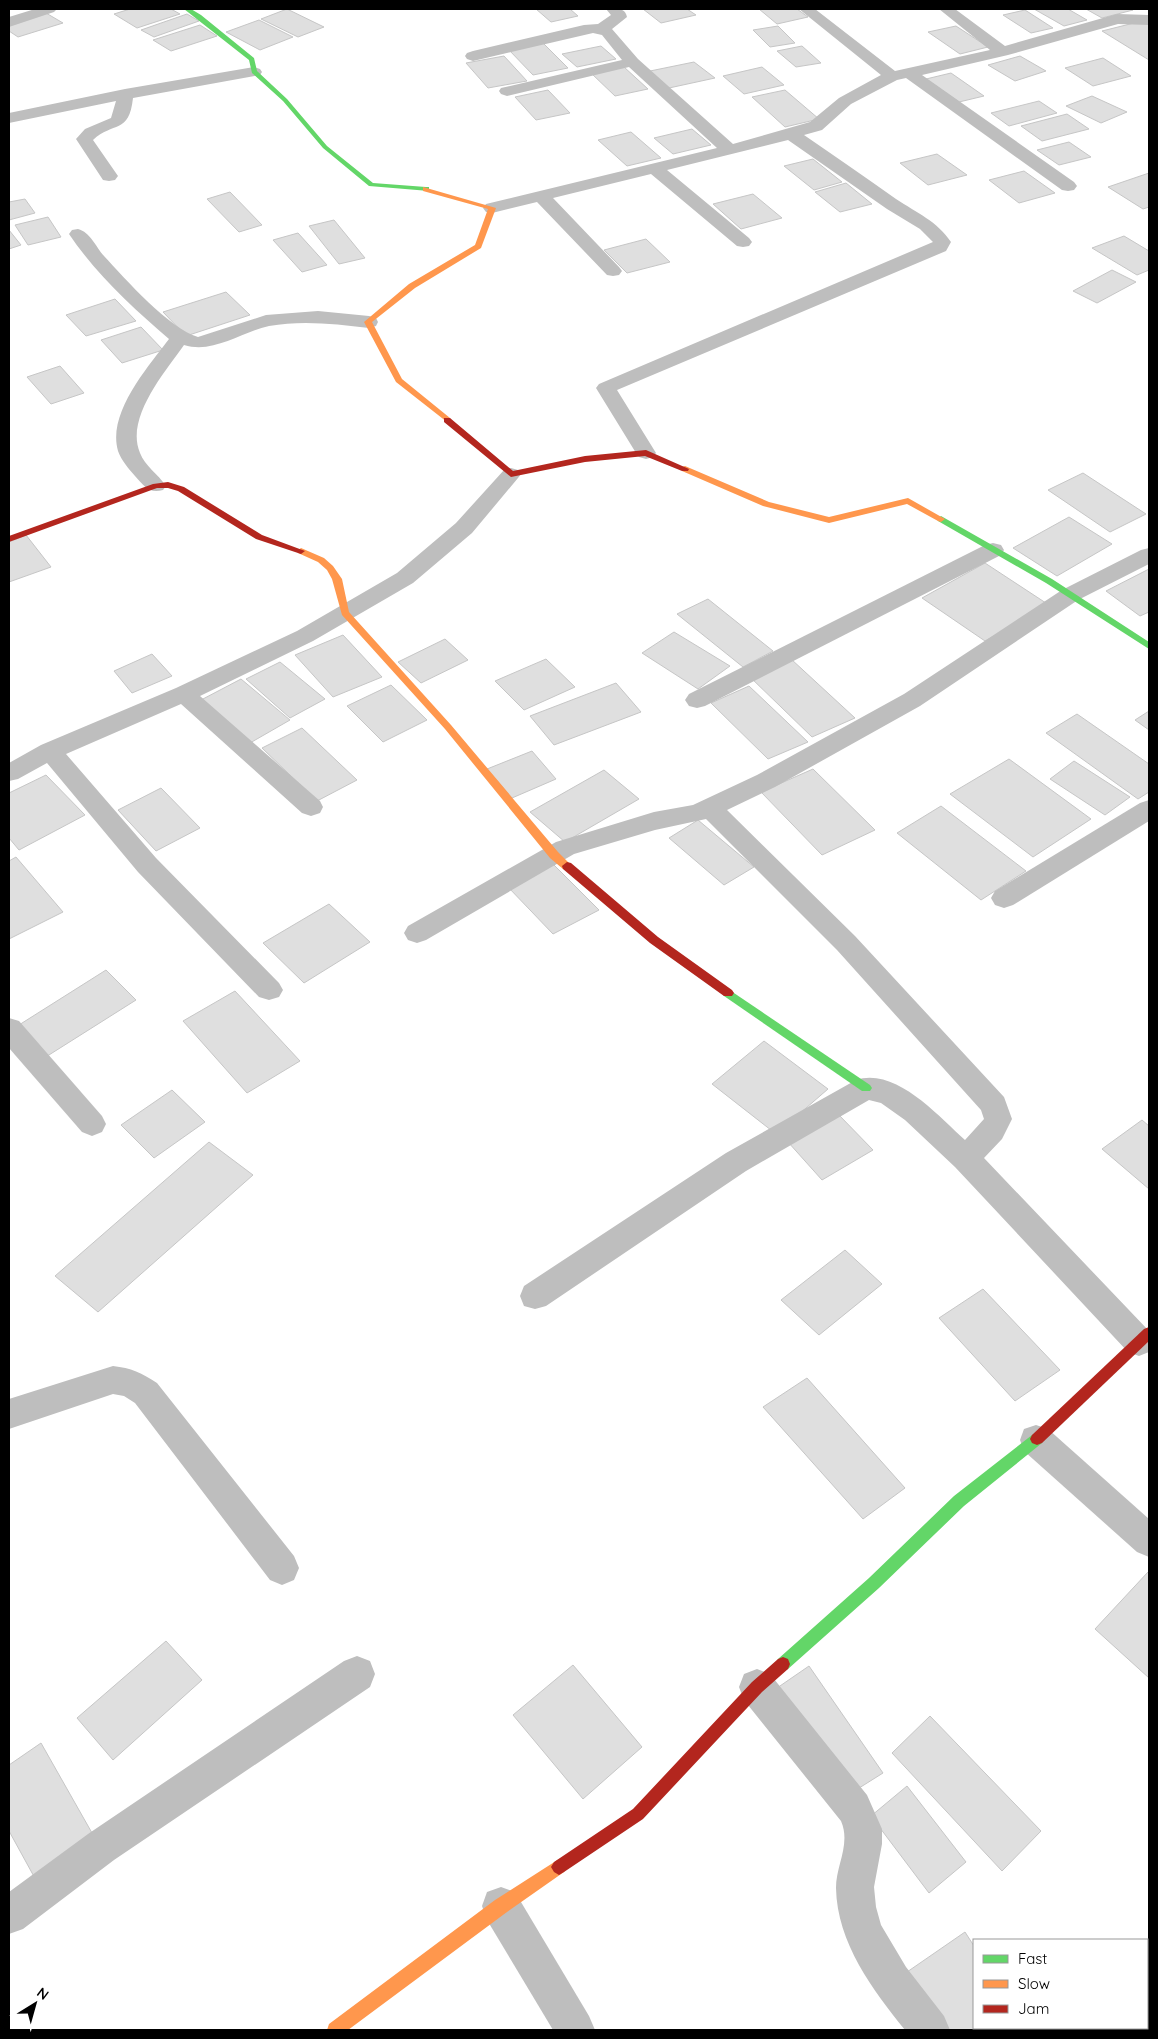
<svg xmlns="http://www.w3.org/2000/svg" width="1158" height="2039" viewBox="0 0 1158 2039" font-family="Quicksand,sans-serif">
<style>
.building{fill:#dfdfdf;stroke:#c6c6c6}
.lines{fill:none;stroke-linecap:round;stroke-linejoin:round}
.street{fill:#bebebe;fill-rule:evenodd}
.fast{fill:#63d668;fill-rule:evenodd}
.slow{fill:#ff974d;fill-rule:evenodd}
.jam{fill:#b3261e;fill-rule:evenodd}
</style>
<rect width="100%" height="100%" fill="#fff"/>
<g class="building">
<polygon points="130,9 171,9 180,14 137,28 114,14"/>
<polygon points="287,9 324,27 298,37 261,19"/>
<polygon points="536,9 570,9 578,16 551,22"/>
<polygon points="643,9 687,9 696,15 661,23"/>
<polygon points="759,9 797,9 808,17 777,24"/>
<polygon points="1034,9 1068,9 1087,20 1064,26"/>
<polygon points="1086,9 1130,9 1133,10 1102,18"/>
<polygon points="1025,10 1053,28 1031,33 1003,15"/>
<polygon points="46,13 63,23 18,37 9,31 9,24"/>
<polygon points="187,14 199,21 154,37 141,30"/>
<polygon points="259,20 293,37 260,50 226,32"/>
<polygon points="1142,21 1149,25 1149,60 1102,31"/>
<polygon points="200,25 217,36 171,51 153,40"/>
<polygon points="778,26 795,43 770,47 753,30"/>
<polygon points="956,26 988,47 960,54 928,32"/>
<polygon points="543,43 568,68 533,75 509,50"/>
<polygon points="601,46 616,59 577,67 562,54"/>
<polygon points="802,46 821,63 796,67 777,51"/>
<polygon points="504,56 527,81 488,88 466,63"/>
<polygon points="1020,56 1046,71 1015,81 988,65"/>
<polygon points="1103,58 1131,76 1093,86 1065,68"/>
<polygon points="694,62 715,78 669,88 650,71"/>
<polygon points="624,67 648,89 615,96 592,74"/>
<polygon points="762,67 784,85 744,94 723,76"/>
<polygon points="951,73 984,96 959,102 926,79"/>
<polygon points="548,90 570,113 536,120 515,97"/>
<polygon points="785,90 819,119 785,127 752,97"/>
<polygon points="1092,96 1127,112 1101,123 1066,106"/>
<polygon points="1039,101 1057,113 1009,126 991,113"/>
<polygon points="1067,114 1089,129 1042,141 1021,126"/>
<polygon points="692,129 711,145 673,154 654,138"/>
<polygon points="631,132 661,158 627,166 598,140"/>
<polygon points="1069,142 1091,157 1059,165 1037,150"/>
<polygon points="937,154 967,175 928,185 900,163"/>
<polygon points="813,159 842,182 814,190 784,166"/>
<polygon points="1024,171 1055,193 1019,203 989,180"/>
<polygon points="1149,173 1149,207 1143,209 1108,187"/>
<polygon points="846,183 872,204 840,212 815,192"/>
<polygon points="230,192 262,225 239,232 207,199"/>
<polygon points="753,194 782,218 741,229 713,204"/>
<polygon points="25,199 35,213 9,220 9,202"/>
<polygon points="48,217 61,237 28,245 15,225"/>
<polygon points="334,220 365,258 339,264 309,226"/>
<polygon points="9,230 21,245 9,249"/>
<polygon points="298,233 327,265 302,272 273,240"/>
<polygon points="1124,236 1149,251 1149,270 1137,275 1092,248"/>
<polygon points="646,239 670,262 627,273 604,250"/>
<polygon points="1112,270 1136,282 1097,303 1073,291"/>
<polygon points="226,292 250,315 186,336 163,312"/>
<polygon points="115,299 136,321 86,336 66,315"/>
<polygon points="141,327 163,350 122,363 101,340"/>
<polygon points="60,366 84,393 51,404 27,377"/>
<polygon points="1083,473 1146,514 1110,532 1048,490"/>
<polygon points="1069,517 1112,544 1057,576 1013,548"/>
<polygon points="26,535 51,567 9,582 9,542"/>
<polygon points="985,563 1049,605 985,641 922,598"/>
<polygon points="1149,569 1149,612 1140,616 1106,591"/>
<polygon points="708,599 773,651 743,667 677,614"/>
<polygon points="674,632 730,666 698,689 642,653"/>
<polygon points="343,635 382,677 333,697 295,655"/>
<polygon points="445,639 468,660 421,683 398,662"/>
<polygon points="152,654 172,676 132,693 114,671"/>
<polygon points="546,659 575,687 524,710 495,681"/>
<polygon points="791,659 855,718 812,737 750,677"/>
<polygon points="280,662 325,699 290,718 246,679"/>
<polygon points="241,679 290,720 250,743 201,700"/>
<polygon points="616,683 641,712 554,745 530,716"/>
<polygon points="391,685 427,720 383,742 347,706"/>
<polygon points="749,686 808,742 768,759 711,703"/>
<polygon points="1149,711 1149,730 1135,720"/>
<polygon points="1077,714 1149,764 1149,792 1138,799 1046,733"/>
<polygon points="302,728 357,780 317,801 262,748"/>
<polygon points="532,751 556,779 512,798 487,769"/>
<polygon points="1009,759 1091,819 1033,857 950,794"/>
<polygon points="1074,761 1130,797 1105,815 1050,779"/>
<polygon points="813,769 875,830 822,855 761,792"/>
<polygon points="604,770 639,799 565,842 530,812"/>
<polygon points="46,775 85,815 19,850 9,838 9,793"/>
<polygon points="161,788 200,828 156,851 118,810"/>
<polygon points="941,806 1026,871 981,900 897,833"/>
<polygon points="698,820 754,867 724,885 669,838"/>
<polygon points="16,857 63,912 9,939 9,861"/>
<polygon points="553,864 599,910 553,934 508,887"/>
<polygon points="329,904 370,942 304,983 263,943"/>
<polygon points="106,970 136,1000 41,1060 11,1030"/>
<polygon points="235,991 300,1061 247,1093 183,1021"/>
<polygon points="764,1041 828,1089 776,1134 712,1084"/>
<polygon points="172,1090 205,1122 154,1158 121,1125"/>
<polygon points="838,1114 873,1150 822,1180 788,1142"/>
<polygon points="1142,1120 1149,1126 1149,1189 1102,1149"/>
<polygon points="209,1142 253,1175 98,1312 55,1276"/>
<polygon points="845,1250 882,1284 819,1335 781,1300"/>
<polygon points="983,1289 1060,1370 1015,1401 939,1318"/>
<polygon points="807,1378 905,1488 863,1519 763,1407"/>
<polygon points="1148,1572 1149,1573 1149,1678 1095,1629"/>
<polygon points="166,1641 202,1680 113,1760 77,1718"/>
<polygon points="573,1665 642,1747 583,1799 513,1715"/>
<polygon points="809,1666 883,1773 848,1795 777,1688"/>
<polygon points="930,1716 1041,1831 1002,1871 892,1753"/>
<polygon points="41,1743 96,1840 37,1882 9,1831 9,1765"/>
<polygon points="907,1786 966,1862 929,1893 871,1816"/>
<polygon points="965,1932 974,1946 974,2028 1027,2028 1024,2030 943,2030 907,1972"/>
</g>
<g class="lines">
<g class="street">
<polygon points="35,9 57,9 54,12 9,27 9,17"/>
<path d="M606,9C614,9 625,6 627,17L612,29L638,59L733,144L810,122L839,98L881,75L799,9H815L895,71L990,50L939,9H955L1005,46L1117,14L1149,15V25L1118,24L1008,55L922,75L1074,182L1077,186L1074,190L1068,191L1062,190L906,78L897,80L851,104L822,130L804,135C835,156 866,178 896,199C917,213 937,221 951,242L946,251L617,390L656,453L653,457L646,459L639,457L636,453L596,388L599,384L933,242L920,229L887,209L788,140L667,170L749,238L752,242L749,246L743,247L737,246L651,174L553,198L619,267L622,271L619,275L613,276L607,275L537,202L492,213L486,212L483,208L486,204L717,148L629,67L507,96L501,94L499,91L501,88L622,60L602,35L593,33L473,61L467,59L465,56L467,53L473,51L584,25L598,24L611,15Z"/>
<path d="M254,67L260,69L262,72L260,75L133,98C129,135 113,121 93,140L118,176L115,180L109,181L103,180L76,139L85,129L111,118L116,101L9,123V113L125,89Z"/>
<path d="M78,229C90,232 96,247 104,256C125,279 170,329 198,337L266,315L318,311L369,316L376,318L378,322L376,326L369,328C336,324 302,320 269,326C241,332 214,354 184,345C165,372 125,418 140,453C145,466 158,474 166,486L163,490C149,494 144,486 135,476C129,469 121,460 118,451C107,413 148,367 169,339C133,308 96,274 69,234L72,230Z"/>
<polygon points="511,468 518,470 521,474 518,478 472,533 413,583 313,641 200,696 320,801 323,807 320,813 311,816 302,813 181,704 66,754 156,858 279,983 283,990 279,997 269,1000 259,997 138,872 47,763 18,779 9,781 9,763 41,745 176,688 297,631 397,573 456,523 504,470"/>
<polygon points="993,543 1001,545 1004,550 1001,555 705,706 697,708 689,706 685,700 689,694 985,545"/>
<path d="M1149,548V564L1078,600L920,706L775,787L727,810L855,936L1004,1097L1012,1119L1002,1139L984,1158L1149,1331V1352L1139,1356L1128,1352L955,1167L905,1120L881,1103L869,1100L746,1171L546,1306L535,1309L524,1306L520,1296L524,1286L726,1153L856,1080C896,1067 938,1116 965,1140L984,1119L981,1110L837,950L706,819L655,830L574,854L426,940L417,943L408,940L404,933L408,926L556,842L654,812L693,805L757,775L904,694L1062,590L1141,550Z"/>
<polygon points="1149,800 1149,821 1013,905 1004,908 995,905 991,898 995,891 1140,803"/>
<polygon points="9,1018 19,1021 102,1116 106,1124 102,1132 92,1136 82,1132 9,1048"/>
<path d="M113,1366C131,1368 142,1373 157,1383L294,1556L299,1568L294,1580L282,1585L270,1580L135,1403L124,1396L113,1394L9,1429V1399Z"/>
<polygon points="1036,1425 1048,1429 1149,1519 1149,1557 1137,1552 1024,1451 1020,1440 1024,1429"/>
<polygon points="357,1656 370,1661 375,1674 370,1687 114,1860 23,1929 9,1934 9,1892 88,1834 344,1661"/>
<path d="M757,1669L770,1674L867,1795L882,1829V1844L874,1887L876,1907L881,1925L906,1967L944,2016L950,2030H905C873,1990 837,1943 836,1888C836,1865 851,1844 841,1821L744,1700L739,1687L744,1674Z"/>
<polygon points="501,1887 515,1892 589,2016 595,2030 553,2030 487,1920 482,1906 487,1892"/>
</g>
<g class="fast">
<polygon points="184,9 191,9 201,15 254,58 257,71 287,99 327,146 373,183 426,187 429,187 429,191 369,186 323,148 283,101 252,73 249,60"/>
<polygon points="941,516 1052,579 1149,642 1149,649 1046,583 938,521 937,519"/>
<polygon points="728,989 870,1085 872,1088 870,1091 862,1091 724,996 722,993"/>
<polygon points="1037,1433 1042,1435 1044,1439 1042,1443 964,1506 879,1588 788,1669 783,1671 778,1669 776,1664 778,1659 869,1578 954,1496 1032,1435"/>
</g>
<g class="slow">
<polygon points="423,187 496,208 481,248 415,288 372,322 402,379 450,418 451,420 447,422 396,382 364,322 409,284 475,245 488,209 423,191"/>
<polygon points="685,466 769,502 829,517 908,498 945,519 941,522 938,521 907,504 829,523 763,506 682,471 682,467"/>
<polygon points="301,548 324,558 333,566 342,579 349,612 451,725 558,852 572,866 571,869 563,869 550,858 445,729 342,615 332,579 327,570 318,562 298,553 297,551"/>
<polygon points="559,1859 564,1862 567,1867 564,1872 507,1912 348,2030 327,2030 329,2024 495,1900"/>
</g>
<g class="jam">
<polygon points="444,418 450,418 513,471 585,456 646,450 689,469 688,471 682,471 645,456 585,462 511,477 444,422"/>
<polygon points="168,482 184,487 262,535 305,551 301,554 256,539 178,491 168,488 157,488 9,542 9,536 153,484"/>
<polygon points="567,862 571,863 658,937 732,990 734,993 732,996 724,996 650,943 563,869 562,866"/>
<polygon points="1149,1327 1149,1341 1042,1443 1037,1445 1032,1443 1030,1439 1032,1435 1144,1329"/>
<polygon points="783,1657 788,1659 790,1664 788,1669 762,1692 643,1819 564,1872 559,1875 554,1872 551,1867 554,1862 633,1809 752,1682 778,1659"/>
</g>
</g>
<rect width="1158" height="2039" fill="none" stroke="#000000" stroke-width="20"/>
<rect x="973" y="1939" width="175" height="90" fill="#ffffff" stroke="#999999"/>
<rect x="983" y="1955" width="25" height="8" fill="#63d668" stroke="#999999"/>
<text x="1018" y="1964" font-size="15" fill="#000000">Fast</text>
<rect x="983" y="1980" width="25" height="8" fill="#ff974d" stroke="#999999"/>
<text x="1018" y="1989" font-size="15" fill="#000000">Slow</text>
<rect x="983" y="2005" width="25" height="8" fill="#b3261e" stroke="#999999"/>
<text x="1018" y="2014" font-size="15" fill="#000000">Jam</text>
<g transform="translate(35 2004) rotate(37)" stroke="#ffffff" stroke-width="4" paint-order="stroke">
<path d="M0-4L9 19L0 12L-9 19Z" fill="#000000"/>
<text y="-8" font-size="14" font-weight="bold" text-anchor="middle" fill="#000000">N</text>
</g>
</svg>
